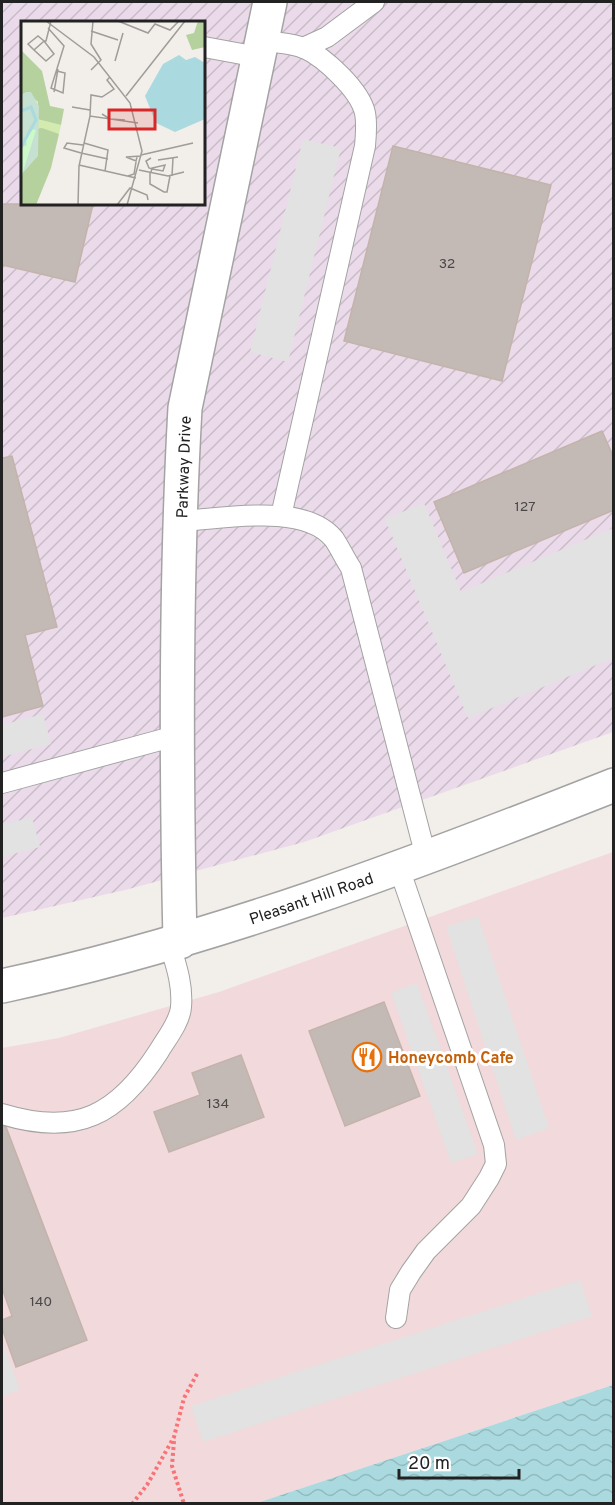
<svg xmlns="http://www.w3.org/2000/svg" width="615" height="1505" viewBox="0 0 615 1505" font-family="Overpass,sans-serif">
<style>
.commercial{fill:#f2d9db}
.industrial{fill:url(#industrial-furrows);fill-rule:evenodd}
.parking{fill:#e2e2e2}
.water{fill:url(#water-waves)}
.building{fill:#c3b9b5;stroke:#c4b3ab;stroke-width:1.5}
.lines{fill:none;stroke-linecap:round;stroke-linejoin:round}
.service-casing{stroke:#a3a3a3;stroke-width:22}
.minor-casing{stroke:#a3a3a3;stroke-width:36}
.tertiary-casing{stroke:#a3a3a3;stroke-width:36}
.path{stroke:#f97376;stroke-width:4;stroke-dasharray:3 3;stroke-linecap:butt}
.service{stroke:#fff;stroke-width:20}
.minor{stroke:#fff;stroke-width:33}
.tertiary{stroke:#fff;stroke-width:33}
.labels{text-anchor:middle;stroke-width:6;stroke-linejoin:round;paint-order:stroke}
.number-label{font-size:14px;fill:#4a4847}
.street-label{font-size:16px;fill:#222;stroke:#fff}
.food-label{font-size:16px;font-weight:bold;fill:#c56008;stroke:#fff;text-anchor:start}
.inset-river{fill:none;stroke:#aadadf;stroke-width:3}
.inset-road{fill:none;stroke:#9f9c99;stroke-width:1.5}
.view{fill:#d62828;fill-opacity:0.15;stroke:#d62828;stroke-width:3}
.inset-edge{fill:none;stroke:#222;stroke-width:3}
</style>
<defs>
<pattern id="industrial-furrows" width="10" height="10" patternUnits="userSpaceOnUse" patternTransform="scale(1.5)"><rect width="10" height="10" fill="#ebdbea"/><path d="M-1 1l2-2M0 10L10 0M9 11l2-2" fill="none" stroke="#c9bcc8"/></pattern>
<pattern id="water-waves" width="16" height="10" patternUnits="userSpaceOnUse" patternTransform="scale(1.5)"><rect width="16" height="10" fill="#aadadf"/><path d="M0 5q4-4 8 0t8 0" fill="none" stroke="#92bbbf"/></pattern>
</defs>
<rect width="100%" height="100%" fill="#f2eee9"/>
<polygon class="commercial" points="613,852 613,1385 257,1503 2,1504 2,1048 59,1038 219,992"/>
<path class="industrial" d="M2,2H613V732L304,842L125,890L2,918ZM22,22H204V204H22Z"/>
<g class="parking">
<polygon points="303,139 341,148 288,362 250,352"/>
<polygon points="424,503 461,592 613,528 613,658 468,718 385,519"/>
<polygon points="43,714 51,744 2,757 2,725"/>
<polygon points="32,817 40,847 2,857 2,825"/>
<polygon points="478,916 549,1128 516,1140 446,927"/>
<polygon points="417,983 478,1154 451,1163 391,992"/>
<polygon points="580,1280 592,1316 203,1442 191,1406"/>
<polygon points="2,1340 20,1389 2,1397"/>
</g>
<polygon class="water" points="613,1385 613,1503 257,1503"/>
<g class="building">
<polygon points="393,146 551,185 502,381 344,341"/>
<polygon points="2,204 93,204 75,282 2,265"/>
<polygon points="602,431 614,458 614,510 464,573 434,502"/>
<polygon points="12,456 57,627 25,635 43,706 2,717 2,458"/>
<polygon points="384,1002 420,1096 345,1126 309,1031"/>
<polygon points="241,1055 264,1117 169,1152 154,1112 200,1095 192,1073"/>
<polygon points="2,1126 6,1127 87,1340 16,1367 2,1328 2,1320 12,1316 2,1288"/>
</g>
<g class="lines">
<g class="service-casing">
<g id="service">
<path d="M262,40C275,43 292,43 304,48C324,57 360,90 365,113C367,123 366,135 365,146L281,516"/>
<polyline points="204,47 258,57"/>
<polyline points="303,48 327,37 374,2"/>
<path d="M181,521C223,519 304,502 334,539C340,548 345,559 351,568L426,857"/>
<polyline points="2,783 179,735"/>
<path d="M2,1114C77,1137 118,1115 159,1051C166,1039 180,1022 181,1007C183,985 176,965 170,945"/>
<polyline points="396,1318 400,1290 411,1272 426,1251 471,1206 489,1178 496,1164 494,1145 399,868"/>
</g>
</g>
<g class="minor-casing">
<path id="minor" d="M180,942C176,764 175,585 185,408L270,2"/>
</g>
<g class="tertiary-casing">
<path id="tertiary" d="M2,986C212,941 414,864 614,785"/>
</g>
<g class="path">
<polyline points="174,1441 172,1466 184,1504"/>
<polyline points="132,1504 147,1485 174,1437 184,1398 198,1372"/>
</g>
<use href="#service" class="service"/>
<use href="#minor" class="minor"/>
<use href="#tertiary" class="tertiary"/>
</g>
<defs>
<g id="restaurant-ring" transform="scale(1.5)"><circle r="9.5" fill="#fff" stroke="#e8710a" stroke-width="1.5"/><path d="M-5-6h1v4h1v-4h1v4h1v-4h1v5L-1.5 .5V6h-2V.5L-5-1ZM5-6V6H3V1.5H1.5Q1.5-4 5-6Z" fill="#e8710a"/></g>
</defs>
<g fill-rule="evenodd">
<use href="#restaurant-ring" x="367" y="1057"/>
</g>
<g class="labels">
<g class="number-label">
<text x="447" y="268">32</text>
<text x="525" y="511">127</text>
<text x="218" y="1108">134</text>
<text x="41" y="1306">140</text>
</g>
<g class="street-label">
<text transform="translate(183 467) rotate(-88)" y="6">Parkway Drive</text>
<text transform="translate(311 898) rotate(-19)" y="6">Pleasant Hill Road</text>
</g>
<g class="food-label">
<text x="388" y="1063">Honeycomb Cafe</text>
</g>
</g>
<g transform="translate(21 21)">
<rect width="184" height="184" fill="#f2eee9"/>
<path d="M16,98L40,104L38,113L15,108Z" fill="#d4ebb0"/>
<path d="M177,0H184V26L171,29L165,14L173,12ZM0,29L21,50L29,85L43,88L40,104L16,98L17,81L6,71L0,74ZM21,107L38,113L30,147L15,184H0V154L17,131L15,108Z" fill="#b4d19e"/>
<path d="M6,71H10L18,85L17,135L0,154V74Z" fill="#c6e0d1"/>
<path d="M10,108L15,109L0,157V127L6,124L4,116Z" fill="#cbfac8"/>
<path d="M158,34L165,39L174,36L184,42V98L154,111L135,102L124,75L142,43Z" fill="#aadadf"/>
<path class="inset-river" d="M0,90L10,86L15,99L0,126"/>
<path class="inset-road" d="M25,0L73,36L109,82L121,130L106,184M97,0L127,12L134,3L149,9L158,0M27,7L43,25L30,67L42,72L44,52L36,50M70,10L97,19M13,29L7,23L17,15L23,20L33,33L25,40L13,29L22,21L23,20H25L30,0M94,40L102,12M70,49L80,39L70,23L72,0M33,71L37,48M105,75L164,0M51,86L69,89M81,93L89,98L104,99M69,95L70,74L81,76L93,68L86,59L89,56M63,122L87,129L84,150M60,132L43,127L46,122L62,124M60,132L87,138M120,134L172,122M116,136L115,140L105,136L120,135M137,139L157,136M58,144L115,157M118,149L147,155L163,151M129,151V163L143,171H146L149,155M130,151L131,148V147L144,144L142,150L131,148L128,147L125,140L130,137M107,155L113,153L115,141M151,155L152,137M57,184L58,145L69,95L117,102M96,184L109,167L126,174L127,179"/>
<path class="view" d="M88,89H134V108H88Z"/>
<rect width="184" height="184" class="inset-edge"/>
</g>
<rect width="615" height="1505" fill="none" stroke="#222222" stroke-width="6"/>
<path d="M399 1469v9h120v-9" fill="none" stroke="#222222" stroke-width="3"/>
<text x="408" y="1469" font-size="18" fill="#222222" stroke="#ffffff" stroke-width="4.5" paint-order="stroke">20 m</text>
</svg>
